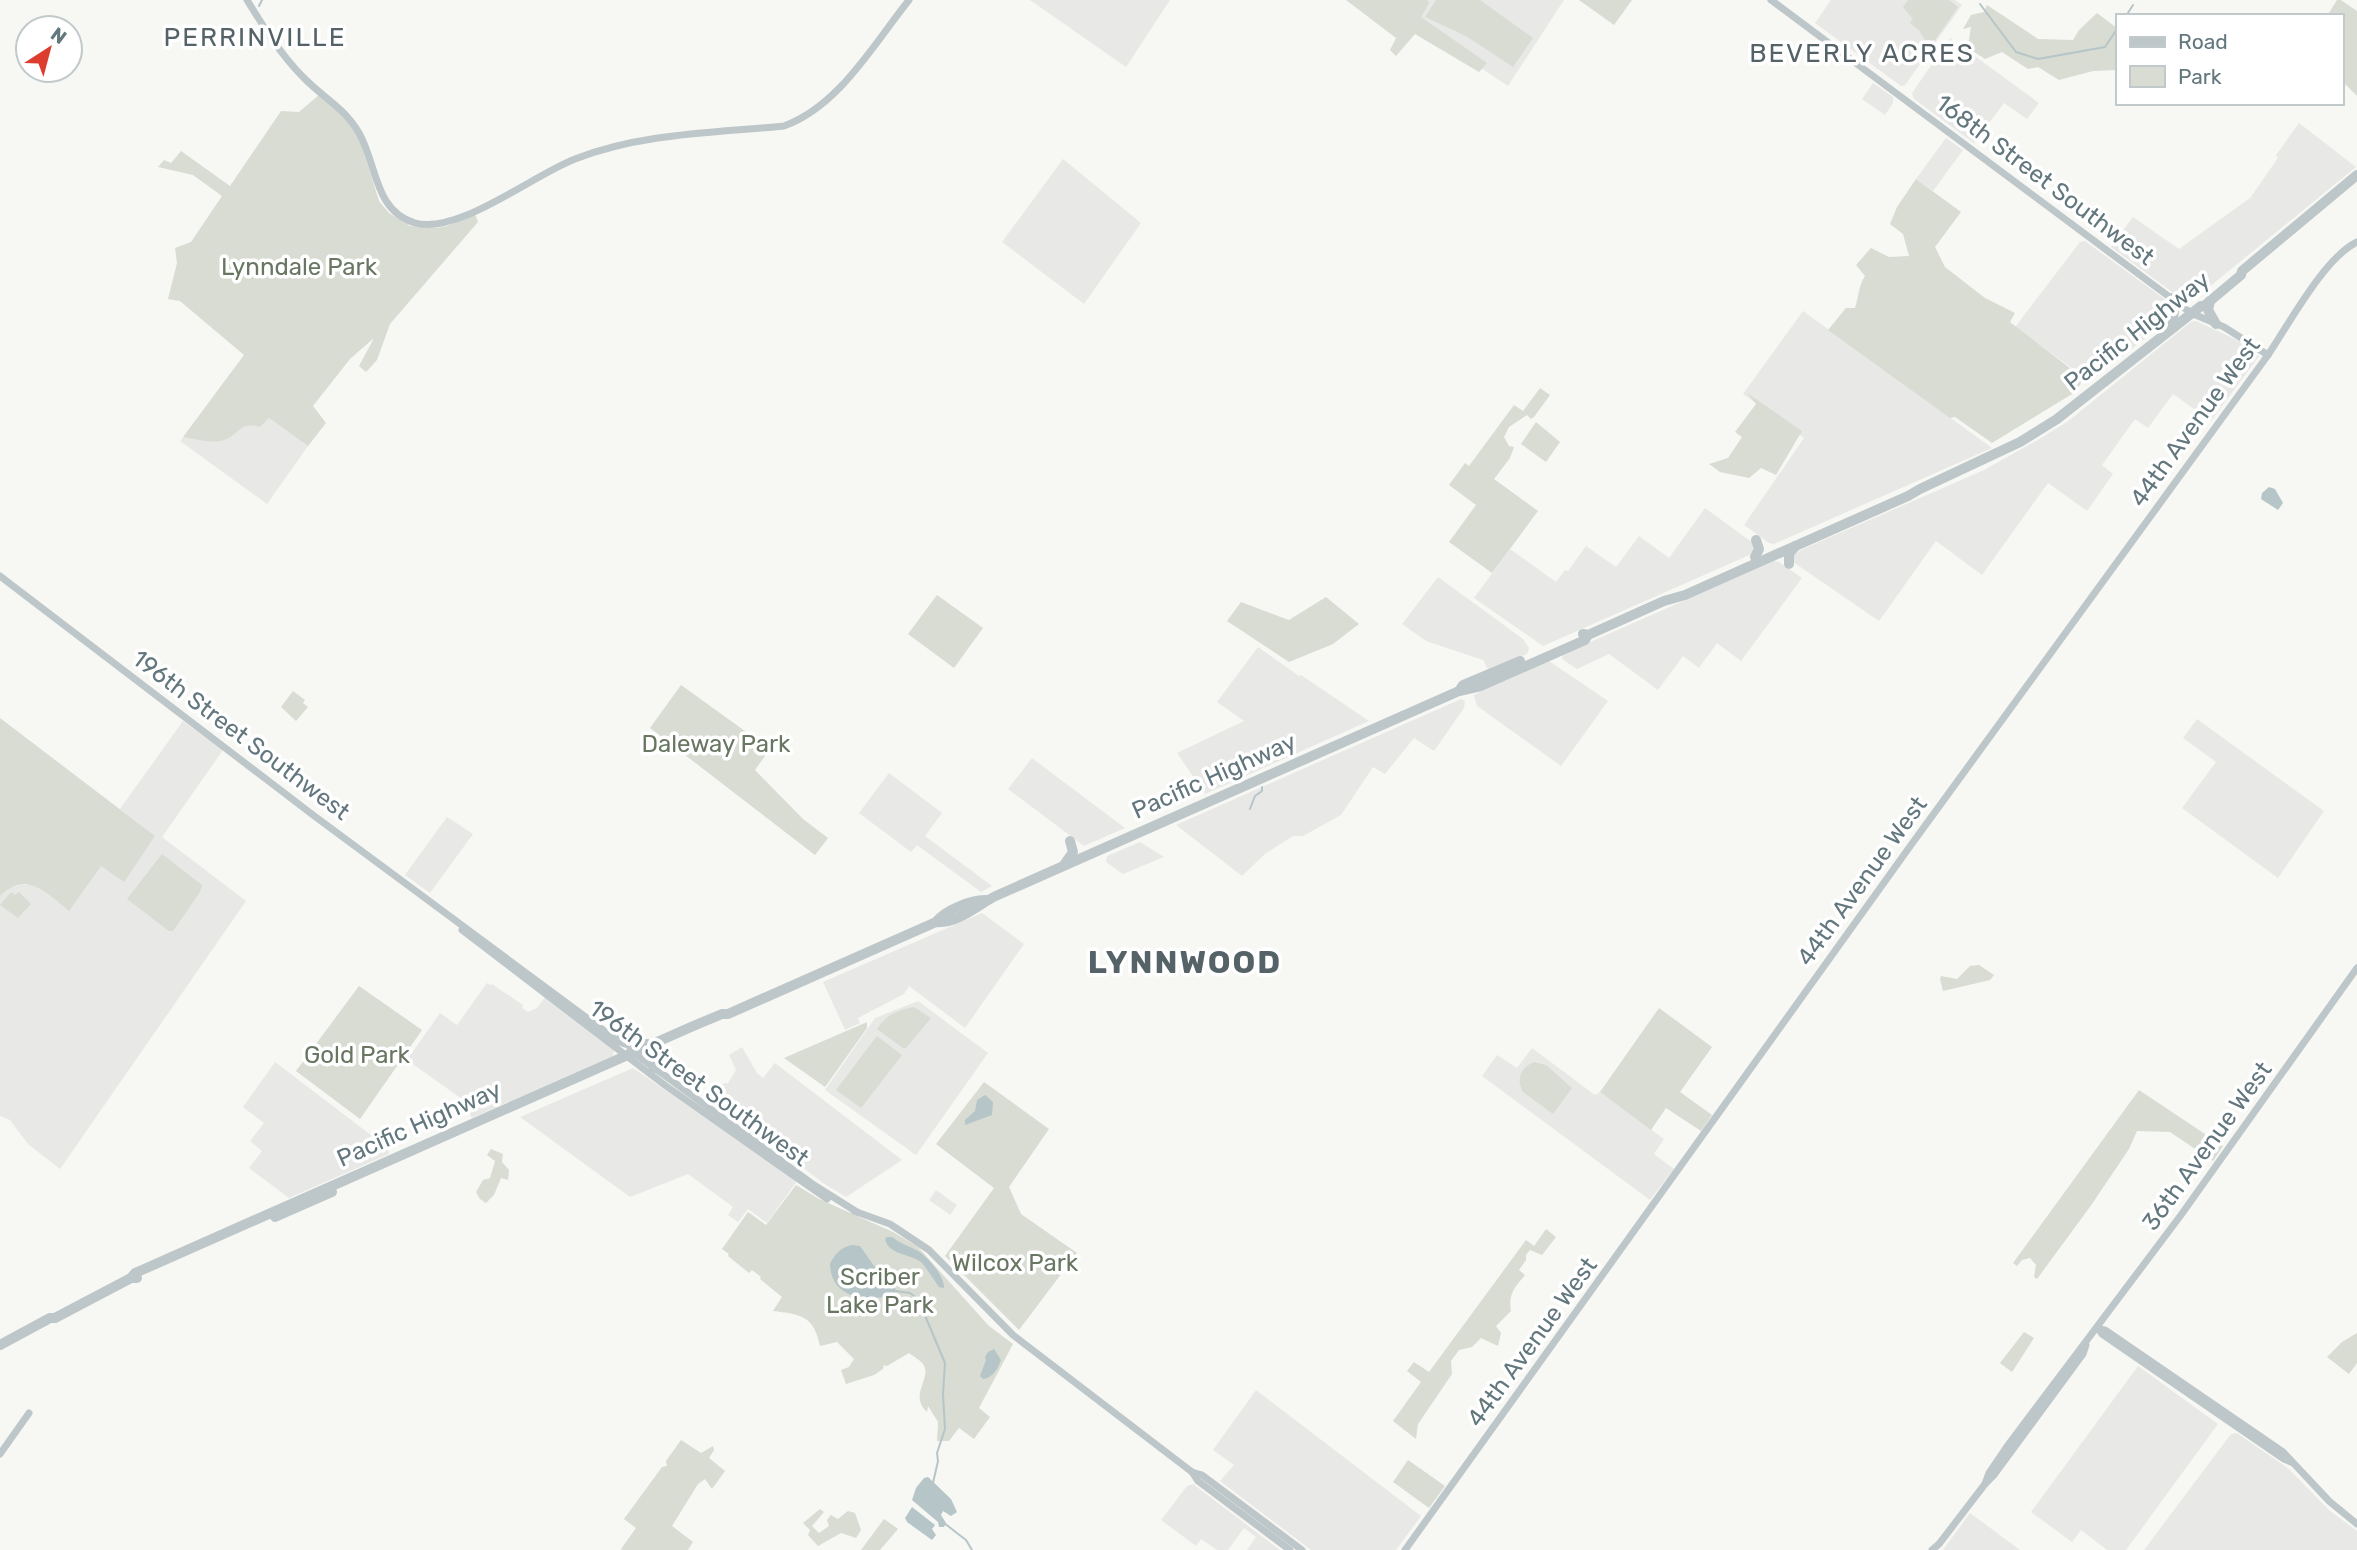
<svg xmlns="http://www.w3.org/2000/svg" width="2357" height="1550" viewBox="0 0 2357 1550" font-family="Rubik,sans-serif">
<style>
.built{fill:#e8e8e7}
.green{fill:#d8dcd3}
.water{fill:#b6c5c7}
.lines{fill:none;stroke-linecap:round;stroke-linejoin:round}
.stream{stroke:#b6c5c7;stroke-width:2}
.major{stroke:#bdc6c8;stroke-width:7}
.highway{stroke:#bdc6c8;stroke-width:10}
.labels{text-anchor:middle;stroke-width:7;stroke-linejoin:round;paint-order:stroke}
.street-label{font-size:24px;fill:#63777e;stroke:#fff}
.park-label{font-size:24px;fill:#687662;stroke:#fff}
.neighbourhood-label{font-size:26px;letter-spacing:2px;fill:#556369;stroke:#fff}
.district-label{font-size:32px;font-weight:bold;letter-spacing:2px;fill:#556369;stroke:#fff}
</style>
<rect width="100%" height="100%" fill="#f7f7f4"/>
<g class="built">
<polygon points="1030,0 1170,0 1126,67"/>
<polygon points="1409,0 1564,0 1508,86 1415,24"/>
<polygon points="1831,0 1955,0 1962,5 1905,85 1901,86 1815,23"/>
<polygon points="1950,38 2039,103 2027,119 2004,103 1974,143 1914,99 1912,93"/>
<polygon points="1873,83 1893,97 1893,103 1885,115 1862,99"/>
<polygon points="2299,123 2356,167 2192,301 2183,300 2111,247 2133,217 2179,249 2250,198 2278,158 2276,155"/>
<polygon points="1946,138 1963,150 1933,191 1916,179"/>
<polygon points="1063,159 1141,223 1084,304 1002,242"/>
<polygon points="2085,241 2170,303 2171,318 2086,385 2080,374 2015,327 2080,242"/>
<polygon points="1803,311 1992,448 1774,544 1769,543 1744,525 1804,438 1743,394"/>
<polygon points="2196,321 2237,340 2259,356 2211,421 2173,394 2148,428 2135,419 2102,465 2113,474 2087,511 2048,483 1982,575 1936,541 1879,621 1793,562 1792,556 1794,553 1984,470 2036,441 2067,422 2191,322"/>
<polygon points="265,415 308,446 267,504 180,441 189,431"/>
<polygon points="1705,508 1753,543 1755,549 1754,553 1543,646 1474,598 1510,549 1556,582 1565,570 1568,571 1586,546 1616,567 1639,536 1669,558"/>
<polygon points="1774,561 1779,562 1802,578 1741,661 1717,643 1699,668 1683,656 1658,690 1609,654 1577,669 1562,659 1563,654"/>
<polygon points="1438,577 1523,639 1529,648 1527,654 1488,669 1483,660 1426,641 1402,624"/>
<polygon points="1258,647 1299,676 1301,675 1369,721 1205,794 1177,753 1244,721 1217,702"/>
<polygon points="1549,661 1608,701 1561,766 1477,706 1474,695"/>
<polygon points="1461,699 1465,701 1464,708 1434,751 1414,738 1385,774 1373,767 1341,815 1303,836 1293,836 1265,854 1242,876 1176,825"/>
<polygon points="2197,719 2324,811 2278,878 2182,808 2216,762 2183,738"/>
<polygon points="183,721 223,750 162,837 246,901 60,1169 28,1144 10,1120 0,1116 0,896 9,888 21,885 36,885 101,865 123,881 155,836 120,809"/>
<polygon points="1032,758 1125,828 1084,846 1008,789"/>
<polygon points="889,773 942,813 925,836 992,886 981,892 917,845 911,852 859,813"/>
<polygon points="447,817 473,834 430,893 405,875"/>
<polygon points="1140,842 1164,857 1123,874 1106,862 1107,856"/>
<polygon points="982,913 1024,944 965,1028 909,986 904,994 858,1018 860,1023 845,1030 823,982"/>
<polygon points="487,983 490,985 492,984 523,1005 522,1008 528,1012 537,1008 546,996 614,1050 613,1056 472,1118 462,1099 407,1060 440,1013 457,1025"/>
<polygon points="918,1001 988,1053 916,1155 825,1090 875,1018"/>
<polygon points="742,1047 757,1073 763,1078 775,1063 902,1160 846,1197 823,1183 775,1146 765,1141 763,1143 733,1121 728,1114 708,1102 721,1084 728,1083 736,1070 729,1055"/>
<polygon points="1532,1048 1595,1095 1600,1092 1664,1139 1654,1154 1674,1169 1650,1200 1482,1076 1497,1055 1517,1068"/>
<polygon points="275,1062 388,1148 389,1154 289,1198 249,1168 262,1151 250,1141 264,1123 243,1107"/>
<polygon points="633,1068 797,1181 767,1223 748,1209 738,1222 728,1215 733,1207 688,1174 630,1197 520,1117"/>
<polygon points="936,1190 957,1205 950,1215 929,1200"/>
<polygon points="2138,1366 2218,1424 2126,1550 2107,1550 2081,1530 2072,1542 2031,1512"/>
<polygon points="1256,1390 1421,1516 1396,1550 1311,1550 1220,1481 1234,1465 1213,1450"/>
<polygon points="2237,1433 2289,1469 2329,1510 2357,1531 2357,1550 2144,1550 2231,1434"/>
<polygon points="1193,1484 1280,1550 1247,1550 1256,1537 1244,1528 1228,1550 1217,1550 1201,1539 1196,1546 1161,1520 1187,1486"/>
<polygon points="1970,1513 2020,1550 1943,1550"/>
</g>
<g class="green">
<polygon points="1346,0 1427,0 1429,3 1421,17 1487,63 1479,72 1415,34 1396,56 1390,50 1396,38"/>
<polygon points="1436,0 1480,0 1533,38 1513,67 1466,36 1425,17"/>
<polygon points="1579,0 1632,0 1614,25"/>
<polygon points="1908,0 1949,0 1958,7 1935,40 1925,40 1919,30 1910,23 1913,19 1903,7"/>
<polygon points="2337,0 2341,0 2357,11 2357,96 2341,80 2341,16 2327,16"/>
<polygon points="1987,5 2038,39 2073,40 2079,30 2097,13 2117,28 2117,70 2093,71 2059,80 2038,67 2028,69 2002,52 1985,59 1964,45 1969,40 1971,27 1963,29 1971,15 1984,12"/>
<path d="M319,95L347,120L360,140L379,201L389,213L410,226L436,228L447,226L475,214L478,222L390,324L377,360L366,372L359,366L374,338L350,359L313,406L326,423L308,446L269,418L260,427C238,421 239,436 224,440C211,444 196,439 183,437L244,355L180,301L168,299L177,263L175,248L191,242L222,196L193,175L158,167L164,160L171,163L181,151L230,186L281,111L299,112Z"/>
<path d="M1916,179L1961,212L1935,247L1945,267L1985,298L2015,313L2010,322L2083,378L2077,391L1992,443L1955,417L1950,418L1828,330L1846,308H1855C1859,296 1858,287 1865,276L1856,265L1871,248L1889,257L1909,256L1903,234L1890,224L1897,207Z"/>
<polygon points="1540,388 1550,395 1534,417 1531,419 1527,415 1509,427 1504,437 1509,446 1514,447 1510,458 1494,479 1538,511 1492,573 1449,542 1476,505 1449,485 1465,463 1469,466 1514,405 1523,411"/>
<polygon points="1747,393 1802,431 1776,475 1761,468 1749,478 1720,472 1709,464 1728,458 1742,437 1735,432 1756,404"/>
<polygon points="1536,422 1560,442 1546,462 1521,444"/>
<polygon points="937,595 983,628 954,668 908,634"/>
<polygon points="1326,597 1359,624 1333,644 1289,662 1227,621 1241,602 1289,620"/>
<polygon points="681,685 770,749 755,770 803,819 828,838 815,855 650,728"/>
<polygon points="293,691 305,700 303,703 308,707 296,721 281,707"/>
<path d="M0,718L155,836L124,882L101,866L69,911C47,893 27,870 0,896Z"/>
<polygon points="162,854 202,885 200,892 173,931 169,931 127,899"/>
<polygon points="11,892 15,895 19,892 31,904 18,918 0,905"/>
<polygon points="1979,965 1994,975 1990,980 1943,991 1940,979 1941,976 1957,979 1970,966"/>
<polygon points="359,986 422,1030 360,1119 296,1071"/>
<path d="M914,1007L931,1018L906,1048H903L877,1029C887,1014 898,1010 914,1007Z"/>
<polygon points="1659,1008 1712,1047 1680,1092 1712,1115 1701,1131 1666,1108 1651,1130 1600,1092"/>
<polygon points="867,1022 867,1028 825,1087 784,1058"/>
<polygon points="877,1036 902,1055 861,1108 836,1090"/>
<path d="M1534,1062L1546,1065L1572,1088L1553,1114L1523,1092C1516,1079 1520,1068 1534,1062Z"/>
<polygon points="984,1082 1049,1129 1009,1187 1021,1214 1077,1253 1019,1330 945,1256 994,1188 936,1144"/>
<polygon points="2139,1090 2223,1146 2213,1161 2170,1132 2137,1131 2129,1149 2092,1204 2037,1279 2034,1277 2036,1265 2030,1258 2022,1260 2017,1266 2013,1263"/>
<polygon points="491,1149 503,1154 502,1162 509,1170 508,1180 501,1178 494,1195 486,1203 480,1199 476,1192 483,1180 490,1178 495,1161 487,1155"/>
<path d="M796,1185L819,1199L893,1232L918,1247L989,1326L1013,1344L979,1408L990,1417L974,1439L959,1428L949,1441H937L938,1422L928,1406L927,1412C908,1394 933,1378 923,1364C920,1360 913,1356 909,1353L887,1366L884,1365L883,1369L874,1375L846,1384L841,1370L849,1367L854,1359L837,1342L820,1346C814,1316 801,1314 773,1311L782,1297L760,1279L761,1277L752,1270L749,1273L728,1256L729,1254L722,1249L748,1212L766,1225Z"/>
<path d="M1546,1229L1556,1237L1542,1255L1530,1250L1526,1255V1260L1519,1270L1525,1275C1515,1287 1508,1294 1511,1311L1496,1326L1501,1333L1498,1346L1481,1338L1472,1347L1459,1350L1451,1361L1452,1374L1418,1424L1416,1439L1393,1421L1421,1382L1407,1371L1414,1362L1429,1372L1526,1240L1534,1246Z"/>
<polygon points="2024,1332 2034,1338 2012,1372 2000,1363"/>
<polygon points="2357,1333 2357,1363 2349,1374 2327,1357 2342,1342"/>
<polygon points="681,1440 701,1453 713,1446 714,1450 709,1458 725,1471 712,1489 705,1479 698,1484 672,1526 693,1542 688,1550 623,1550 621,1549 636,1528 624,1519 662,1467 667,1466 666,1461"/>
<polygon points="1408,1460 1445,1486 1429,1508 1393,1482"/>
<polygon points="820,1509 824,1512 812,1526 819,1533 829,1526 827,1520 831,1515 838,1519 848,1511 855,1513 861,1530 856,1538 841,1533 818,1546 808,1535 810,1530 803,1523"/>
<polygon points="884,1519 898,1529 880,1550 861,1550"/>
</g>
<g class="water">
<polygon points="2269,487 2275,489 2283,503 2278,510 2261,499 2262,493"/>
<polygon points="985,1095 993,1102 992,1115 965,1125 965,1120 975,1111 977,1100"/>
<path d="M887,1237H892C899,1243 909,1246 918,1251C928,1257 945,1277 944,1288L939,1287C934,1280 928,1270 922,1263C911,1253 889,1256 885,1239Z"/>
<path d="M852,1245L860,1246L877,1270L892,1279L896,1291L893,1295C867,1302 831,1299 830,1264C834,1255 841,1247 852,1245Z"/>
<path d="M994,1349L1001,1360C998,1368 993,1378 983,1379L980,1376L986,1360L985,1357L988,1352Z"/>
<polygon points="928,1477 951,1499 957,1512 951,1516 943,1511 941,1515 946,1523 944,1527 939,1527 938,1522 912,1500 916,1488 924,1478"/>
<polygon points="912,1507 935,1525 932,1529 936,1535 932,1540 907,1522 905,1518"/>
</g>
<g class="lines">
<g class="stream">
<polyline points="1980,4 2016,52 2038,59 2105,47 2117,29"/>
<polyline points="259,6 262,0"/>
<polyline points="2126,16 2133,5"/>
<polyline points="1250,809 1255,796 1262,791 1262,787"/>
<polyline points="896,1291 910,1293 918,1299 945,1363 943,1394 945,1429 937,1453 938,1461 933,1483"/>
<polyline points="944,1523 966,1540 972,1550"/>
</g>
<g class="major">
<path d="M247,0C263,26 281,55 303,77C322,97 345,108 359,133C377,164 374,211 415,223C458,235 533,175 575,159C642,133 713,133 784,126C839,106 873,45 909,0"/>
<polyline points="1771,0 2191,313 2224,327 2268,355"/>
<polyline points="0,576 313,815 618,1041"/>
<polyline points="462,930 666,1086 827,1199"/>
<polyline points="630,1050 814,1185 857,1212"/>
<polyline points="854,1211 890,1224 929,1250 1013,1335 1192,1472 1202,1475 1302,1550"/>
<polyline points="2098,1328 2105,1330 2283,1452 2329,1501 2357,1524"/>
<polyline points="2098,1328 2102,1334 2284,1459 2291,1462"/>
<polyline points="0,1454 29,1413"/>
<polyline points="1192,1472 1198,1481 1290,1550"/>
<polyline points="1985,1484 1989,1473 2008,1445 2181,1215 2357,968"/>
<path d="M1405,1550L1911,845L2268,355C2289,324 2324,258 2357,242"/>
<polyline points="1932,1550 1939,1544 1985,1484 1994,1475 2083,1354 2086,1345"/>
</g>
<g class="highway">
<polyline points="2172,298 2174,311 2172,328"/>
<polyline points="2210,301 2208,310 2216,324"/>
<polyline points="1755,557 1759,549 1756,540"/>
<polyline points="1789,564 1789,554 1795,546"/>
<polyline points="1583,634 1588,635 1664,601 1685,595 1908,496 1920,489 2020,442 2057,419 2201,306 2204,306 2241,275 2242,271 2357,175"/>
<polyline points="1459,691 1463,685 1520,661"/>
<polyline points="1064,865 1073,852 1070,841"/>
<path d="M936,922C945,910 971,900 985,900"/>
<polyline points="615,1039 630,1044 647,1044"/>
<polyline points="654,1068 650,1059 656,1050"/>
<polyline points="275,1217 332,1192"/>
<path d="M131,1278L135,1273L142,1270L691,1027L722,1014H728L936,922C959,924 979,903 998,895L1459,691L1481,686L1585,640L1588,635"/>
<polyline points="0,1345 50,1318 55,1318 131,1278 137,1278"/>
</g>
</g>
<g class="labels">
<g class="street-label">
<text transform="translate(2045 180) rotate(37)" y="8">168th Street Southwest</text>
<text transform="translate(2137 331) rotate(-38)" y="8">Pacific Highway</text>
<text transform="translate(2195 422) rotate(-54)" y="8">44th Avenue West</text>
<text transform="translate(241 735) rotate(37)" y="8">196th Street Southwest</text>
<text transform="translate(1214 776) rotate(-24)" y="8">Pacific Highway</text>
<text transform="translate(1862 881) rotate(-54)" y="8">44th Avenue West</text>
<text transform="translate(699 1083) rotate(36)" y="8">196th Street Southwest</text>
<text transform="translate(419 1124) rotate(-24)" y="8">Pacific Highway</text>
<text transform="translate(2207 1146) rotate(-54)" y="8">36th Avenue West</text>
<text transform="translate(1532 1342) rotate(-54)" y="8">44th Avenue West</text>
</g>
<g class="park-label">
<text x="299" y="275">Lynndale Park</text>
<text x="716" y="752">Daleway Park</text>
<text x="357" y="1063">Gold Park</text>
<text x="1015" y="1271">Wilcox Park</text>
<text x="880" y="1285">Scriber<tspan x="880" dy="28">Lake Park</tspan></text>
</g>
<g class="neighbourhood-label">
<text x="255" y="46">PERRINVILLE</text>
<text x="1862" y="62">BEVERLY ACRES</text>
</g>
<g class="district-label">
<text x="1185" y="973">LYNNWOOD</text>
</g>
</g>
<rect x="2116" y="14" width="228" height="91" fill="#ffffff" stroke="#c1c9cb" stroke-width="2"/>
<rect x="2130" y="37" width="35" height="10" fill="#bdc6c8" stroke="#c1c9cb" stroke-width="2"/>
<text x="2178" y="49" font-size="21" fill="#63777e">Road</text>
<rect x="2130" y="66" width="35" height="21" fill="#d8dcd3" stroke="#c1c9cb" stroke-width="2"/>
<text x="2178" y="84" font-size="21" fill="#63777e">Park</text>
<g transform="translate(49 49) rotate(36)"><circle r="33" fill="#ffffff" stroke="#c1c9cb" stroke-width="2"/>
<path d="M0-5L12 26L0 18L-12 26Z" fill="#dc3d2f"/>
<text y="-10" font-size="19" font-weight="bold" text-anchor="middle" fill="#63777e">N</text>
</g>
</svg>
